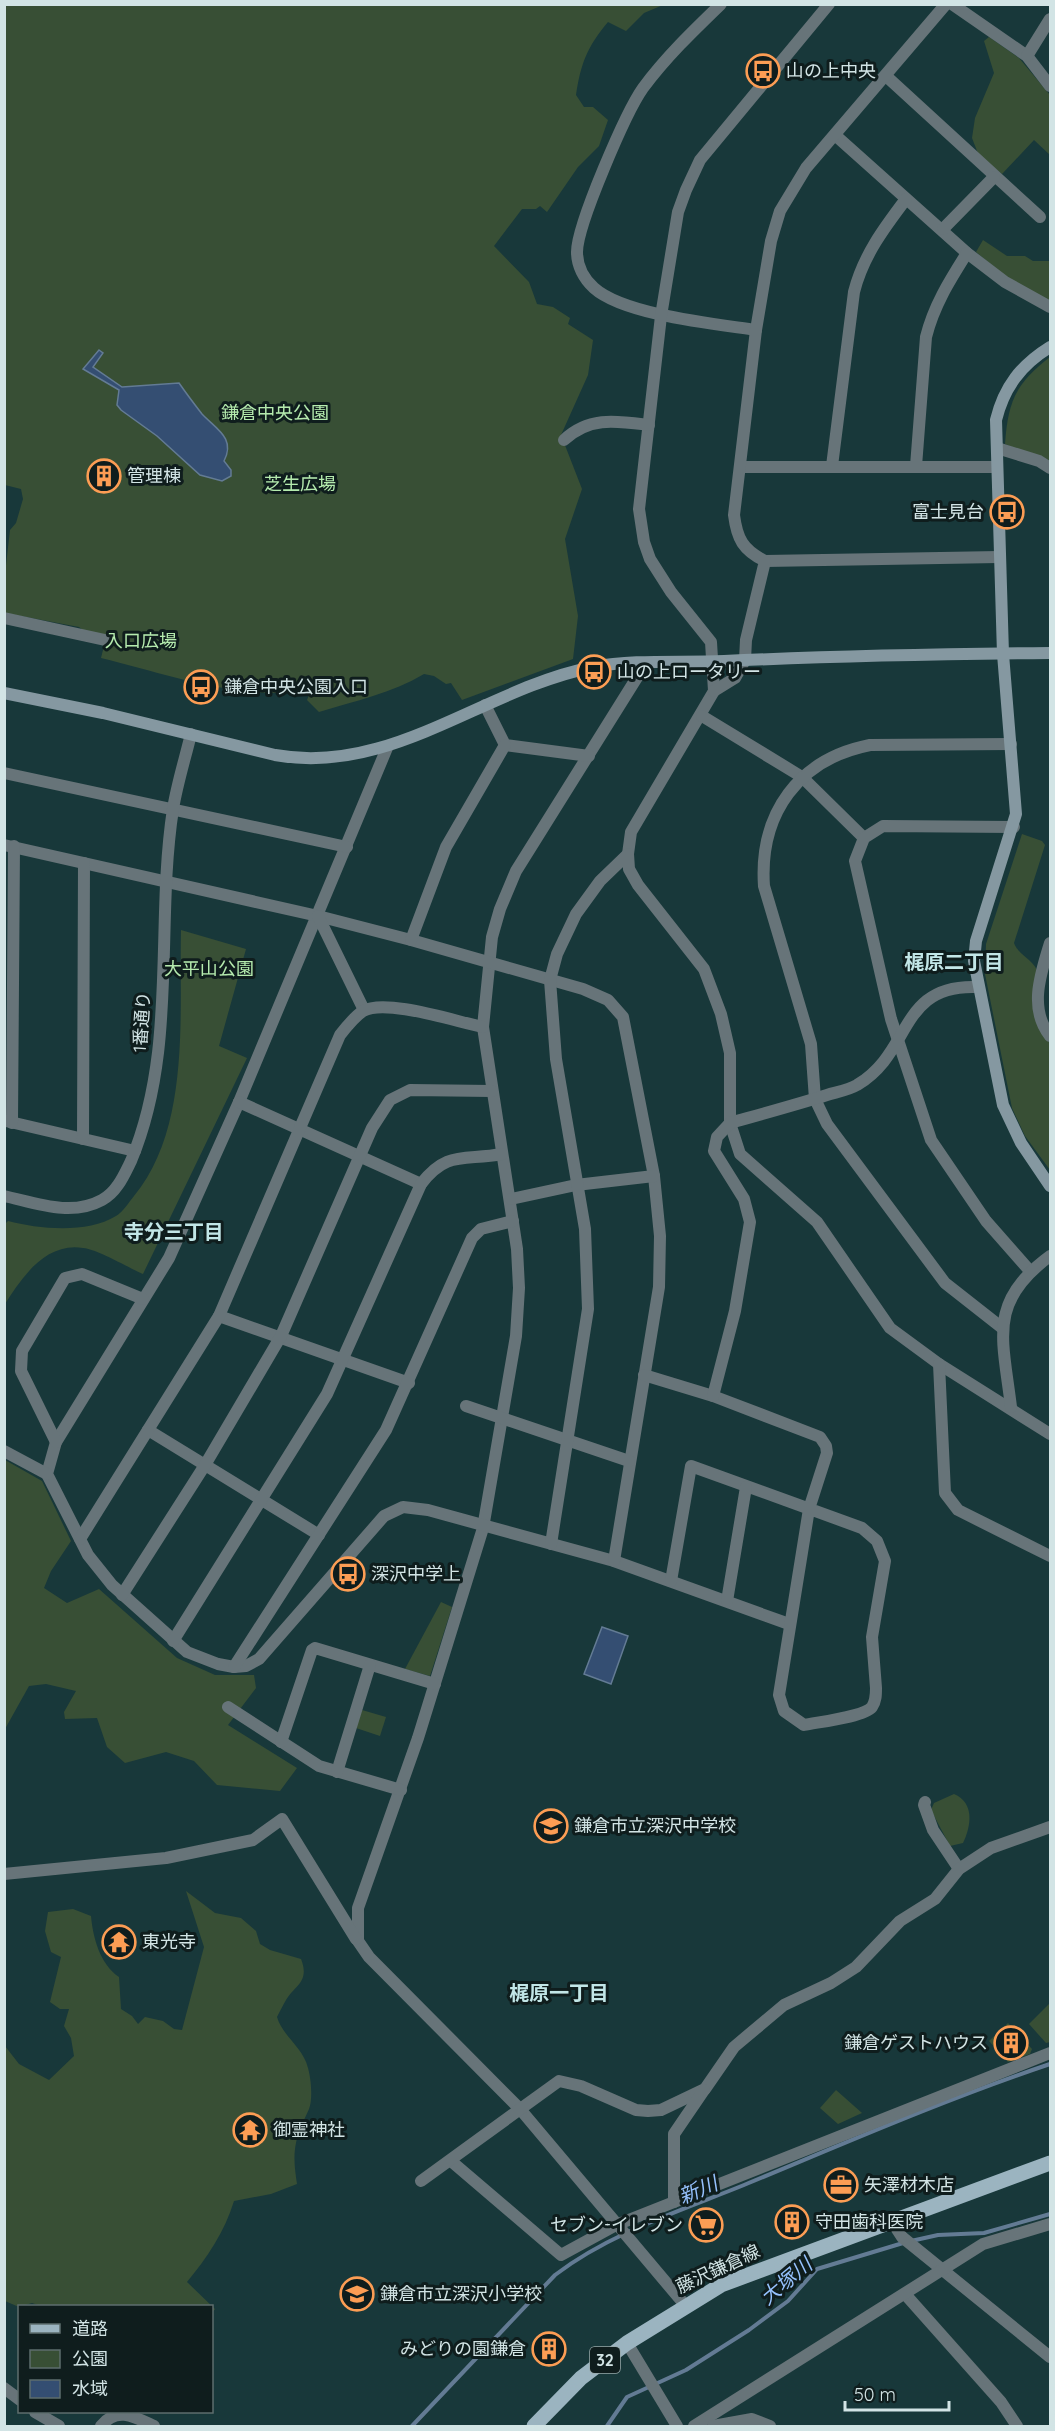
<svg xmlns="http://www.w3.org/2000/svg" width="1055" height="2431" viewBox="0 0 1055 2431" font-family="Quicksand,'Noto Sans JP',sans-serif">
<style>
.green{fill:#384f35}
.water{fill:#344e72;stroke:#637b94;stroke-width:1.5}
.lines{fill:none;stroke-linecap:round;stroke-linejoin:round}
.stream{stroke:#637b94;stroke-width:4}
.street{stroke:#677479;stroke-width:12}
.secondary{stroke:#8598a1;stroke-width:12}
.primary{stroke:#9bb4c0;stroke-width:15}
.labels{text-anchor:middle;stroke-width:6;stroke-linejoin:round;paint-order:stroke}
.shield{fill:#0f1d1d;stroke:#98a8a9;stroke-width:1.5}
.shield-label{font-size:16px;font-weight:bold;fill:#d2e4e5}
.poi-label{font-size:18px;fill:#d2e4e5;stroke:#0f1d1d;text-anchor:start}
.park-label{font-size:18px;fill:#b5ebae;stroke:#0f1d1d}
.street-label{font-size:18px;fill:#d2e4e5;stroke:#0f1d1d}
.neighbourhood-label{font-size:20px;font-weight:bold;fill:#c2e6e7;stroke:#0f1d1d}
.water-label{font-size:20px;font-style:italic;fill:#96c2fe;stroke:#0f1d1d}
</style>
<rect width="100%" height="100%" fill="#18383a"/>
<g class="green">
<path d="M5,5H663L644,13L626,31L608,22C587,47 581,63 576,95L584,107H593L608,120L599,146L578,167L547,212L540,206L536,209H522L494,246L529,282L537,304L553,307L570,318L568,324L593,340L588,375L561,435L582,489L565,539L578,616L573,659L462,700L451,683L446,684L434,676L424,674C392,693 355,701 319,712L307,700L311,690C242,702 167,674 101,658L104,646L79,627L5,613V574L10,530L16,523L23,499L21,489L5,485Z"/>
<polygon points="989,37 1019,58 1050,95 1050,155 1034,140 1002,174 979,156 972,138 975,118 994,73 984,41"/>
<polygon points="983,240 1007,256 1025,256 1033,261 1050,261 1050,302 1011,281 976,252"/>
<path d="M1050,357V463L1005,444C1008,401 1016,383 1050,357Z"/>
<path d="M1022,834L1042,841L1045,845L1014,943C1019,956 1031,958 1037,970L1039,1026L1050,1044V1170L1025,1136L1012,1108L985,974L986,944Z"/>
<path d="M181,930L246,949L219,1046L247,1058L143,1274C129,1268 97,1249 83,1248C46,1242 22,1277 5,1304L4,1225L8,1221C39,1229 87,1234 116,1216C123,1212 129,1202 134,1196C191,1127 179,1014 181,930Z"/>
<polygon points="5,1460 42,1481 71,1541 51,1571 44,1588 67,1603 99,1589 177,1658 215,1675 254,1675 256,1688 228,1725 297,1768 280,1791 217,1785 194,1761 166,1752 125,1763 107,1747 97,1718 65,1719 64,1712 76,1691 46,1684 29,1686 5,1729"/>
<polygon points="441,1602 452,1607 430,1676 405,1669"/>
<polygon points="362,1710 386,1717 380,1736 356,1728"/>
<path d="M954,1794C975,1803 971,1826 963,1843L950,1846L931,1810L934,1803Z"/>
<path d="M186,1891L215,1913L241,1918L256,1931L260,1944L270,1950L301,1959C310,1982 295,1985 286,2000C283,2005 280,2011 277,2017C283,2037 303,2047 308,2068C311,2078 313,2099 309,2109C304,2121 298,2130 296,2143C293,2157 295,2170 297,2184L271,2194L234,2201C225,2231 207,2258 187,2282L215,2309L212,2313V2306H41L32,2303L19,2307L5,2301V2046L19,2064L49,2080L74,2056L71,2038L64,2026L69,2009H60L50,2002L61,1957L51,1952L45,1931L48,1912L73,1909L91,1916C93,1938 100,1964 119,1977L121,2009L132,2016L138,2024L145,2017L163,2021L174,2029L182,2030L204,1947Z"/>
<polygon points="1050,2003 1050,2042 1046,2043 1029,2024"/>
<polygon points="1008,2023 1032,2049 1030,2054 1008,2062 989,2041"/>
<polygon points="836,2090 862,2113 838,2124 820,2108"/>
</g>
<g class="water">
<path d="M99,350L103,353L93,367L122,387L179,383C186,393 195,405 202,414C216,429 236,438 224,461L231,470V476L222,481L200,475L157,436L121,410L117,405L119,390L83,369Z"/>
<polygon points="602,1627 628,1636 611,1684 584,1674"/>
</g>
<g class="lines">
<g class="stream">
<polyline points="911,2241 938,2235 984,2233 1050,2214"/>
<path d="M412,2426L555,2275C610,2233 680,2211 744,2185C845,2143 946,2099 1050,2064"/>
<polyline points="607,2426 627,2397 686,2370 749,2330 788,2301 817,2269 903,2243"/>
</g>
<g class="street">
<path d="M721,4C693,31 666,57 643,88C626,112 577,225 577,252C577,266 584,279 594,288C624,315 716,324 756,330"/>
<polyline points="829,4 700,160 686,190 678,212 661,316 639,509 644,542 650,559 671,592 711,642 714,691 631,832 628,854 629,869 638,885 704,969 721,1014 730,1053 730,1123 740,1154 817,1222 890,1328 939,1364 1050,1434"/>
<polyline points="952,4 1027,56 1050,86"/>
<polyline points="1027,56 1050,19"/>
<polyline points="886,76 1040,217"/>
<polyline points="835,135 967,253 1005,282 1050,307"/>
<polyline points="943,229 994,177"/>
<path d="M564,440C589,416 617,421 649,425"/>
<polyline points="997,448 1039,461 1050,468"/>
<path d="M832,466L854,292C863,256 884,228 906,199"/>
<path d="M916,466L926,337C934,305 950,280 967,253"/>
<polyline points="740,467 996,467"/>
<polyline points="765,561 999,557"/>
<polyline points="4,618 105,640"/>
<polyline points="646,663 516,871 500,909 492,937 483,1027 517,1249 519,1288 516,1336 483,1528 418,1738 358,1908 358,1941 369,1957 520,2109 685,2305"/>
<path d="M714,691L735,678L745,660L746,640L765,561C743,550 737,539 734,515L756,330L771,241L780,211L806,168L946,4"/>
<polyline points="485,705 505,745 589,756"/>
<polyline points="702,716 802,777 864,838"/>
<polyline points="387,748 239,1102 169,1258 56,1442 47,1474 88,1555 112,1585 187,1652 218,1664 234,1667 246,1666 259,1659 384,1516 403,1507 428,1510 614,1561 789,1624"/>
<polyline points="4,773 347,847"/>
<polyline points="1014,827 883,826 864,838 855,861 891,1019 931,1140 986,1221 1030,1271"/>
<polyline points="4,845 318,916 411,940 583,989 608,1000 623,1017 654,1176 660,1236 659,1287 614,1561"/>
<polyline points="318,916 364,1010"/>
<polyline points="411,940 446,847 505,745"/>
<path d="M1050,943C1041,973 1028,1008 1050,1036"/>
<polyline points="239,1102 421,1184"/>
<polyline points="6,1121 135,1151"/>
<polyline points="12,1123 14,846"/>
<polyline points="83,1139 84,863"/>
<path d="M4,1196C36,1203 71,1217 102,1200C117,1192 124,1175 131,1161C178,1049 155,926 173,809C177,784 185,759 191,734"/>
<polyline points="511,1199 576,1185 654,1176"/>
<polyline points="219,1316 409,1383"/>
<path d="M1001,1327L945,1283L827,1124L815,1099L811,1044L764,886C759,813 799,759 870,745L1011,744"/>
<polyline points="939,1364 945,1493 958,1510 1050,1556"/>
<path d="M644,1375L713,1396L820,1437L826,1446L827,1453L809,1509L779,1695L784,1711L804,1725C818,1722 864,1717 872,1707C876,1701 876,1695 876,1688L872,1637L885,1561L877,1541L862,1528L691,1466L671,1581"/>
<path d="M713,1396L735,1311L750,1222L744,1199L714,1151L717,1137L730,1123C762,1114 795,1105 827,1095C837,1092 849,1090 857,1085C913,1052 898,984 977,987"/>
<polyline points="466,1406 629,1461"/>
<path d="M1011,1407C1003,1339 987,1302 1050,1256"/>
<polyline points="148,1430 319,1535"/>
<polyline points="56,1442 21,1371 22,1351 65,1278 82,1274 143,1299"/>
<polyline points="4,1451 47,1474"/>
<path d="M80,1539L219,1316L340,1035C347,1026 354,1017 363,1011C386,998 457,1022 483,1027"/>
<polyline points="551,1544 588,1309 585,1229 556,1059 550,980 557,954 576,914 600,881 628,854"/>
<polyline points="122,1595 205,1465 281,1336 372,1128 390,1100 410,1090 492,1091"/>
<polyline points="727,1601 746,1487"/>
<path d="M173,1641L327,1394L421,1184C447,1150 464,1161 502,1154"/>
<polyline points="234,1667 386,1430 472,1238 481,1229 513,1221"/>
<polyline points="228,1707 319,1766 401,1790"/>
<polyline points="281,1742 312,1650 315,1648 435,1684"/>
<polyline points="337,1772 370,1665"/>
<polyline points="925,1802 924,1805 933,1830 959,1869"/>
<polyline points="4,1874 166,1858 253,1840 282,1819 356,1939"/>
<polyline points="451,2161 561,2255 616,2225 1050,2053"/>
<polyline points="421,2181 559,2081 581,2086 636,2110 648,2111 661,2110 705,2089 734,2047 784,2005 831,1983 856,1967 900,1921 935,1899 959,1869 991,1848 1050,1827"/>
<polyline points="674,2202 674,2134 704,2090"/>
<polyline points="891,2220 902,2237 1050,2357"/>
<polyline points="905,2294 1001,2402 1017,2426"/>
<polyline points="627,2343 677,2426"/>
<polyline points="4,2388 20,2400"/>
<polyline points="35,2412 59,2426"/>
<path d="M101,2426C117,2406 135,2417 154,2426"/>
<polyline points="694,2426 983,2244 1050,2224"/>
<polyline points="713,2426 752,2419 770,2426"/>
</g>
<g class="secondary">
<path d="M1050,347C1021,365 1004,387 996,420L1003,654L1016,814L976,941L974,961L1003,1105L1021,1143L1050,1186"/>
<path d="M4,693L103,713L275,755C391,776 483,689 593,667C636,659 681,663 724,661C833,656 942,654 1050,653"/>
</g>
<polyline class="primary" points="534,2426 581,2378 627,2343 721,2285 1050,2163"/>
</g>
<defs>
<g id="bus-ring" transform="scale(1.725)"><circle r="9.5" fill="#0f1d1d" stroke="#fc9d54" stroke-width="1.5"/><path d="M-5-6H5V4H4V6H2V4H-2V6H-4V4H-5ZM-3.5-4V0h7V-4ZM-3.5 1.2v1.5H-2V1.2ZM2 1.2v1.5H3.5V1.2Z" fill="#fc9d54"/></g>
<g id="building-ring" transform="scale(1.725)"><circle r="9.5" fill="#0f1d1d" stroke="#fc9d54" stroke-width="1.5"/><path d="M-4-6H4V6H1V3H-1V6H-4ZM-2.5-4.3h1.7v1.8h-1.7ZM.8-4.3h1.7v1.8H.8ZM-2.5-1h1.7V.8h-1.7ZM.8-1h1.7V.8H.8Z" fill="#fc9d54"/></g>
<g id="school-ring" transform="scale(1.725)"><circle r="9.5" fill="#0f1d1d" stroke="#fc9d54" stroke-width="1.5"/><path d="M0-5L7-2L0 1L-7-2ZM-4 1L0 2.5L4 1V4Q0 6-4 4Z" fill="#fc9d54"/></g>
<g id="temple-ring" transform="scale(1.725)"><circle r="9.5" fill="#0f1d1d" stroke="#fc9d54" stroke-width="1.5"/><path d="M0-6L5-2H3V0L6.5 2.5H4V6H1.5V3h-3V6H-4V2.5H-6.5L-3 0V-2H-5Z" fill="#fc9d54"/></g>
<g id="office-ring" transform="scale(1.725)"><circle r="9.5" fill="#0f1d1d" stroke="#fc9d54" stroke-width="1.5"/><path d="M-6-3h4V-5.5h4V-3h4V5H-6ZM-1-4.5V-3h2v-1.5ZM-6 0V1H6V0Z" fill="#fc9d54"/></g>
<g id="supermarket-ring" transform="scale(1.725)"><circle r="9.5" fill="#0f1d1d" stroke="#fc9d54" stroke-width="1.5"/><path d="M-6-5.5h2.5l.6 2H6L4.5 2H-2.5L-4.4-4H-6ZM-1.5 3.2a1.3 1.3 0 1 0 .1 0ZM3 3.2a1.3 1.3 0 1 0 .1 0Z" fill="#fc9d54"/></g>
</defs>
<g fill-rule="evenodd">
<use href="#bus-ring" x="763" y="71"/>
<use href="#building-ring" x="104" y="476"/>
<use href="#bus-ring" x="1007" y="512"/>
<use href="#bus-ring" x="594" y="672"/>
<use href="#bus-ring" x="201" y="687"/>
<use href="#bus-ring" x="348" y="1574"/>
<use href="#school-ring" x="551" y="1826"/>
<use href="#temple-ring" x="119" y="1942"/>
<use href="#building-ring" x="1011" y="2043"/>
<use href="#temple-ring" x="250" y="2130"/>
<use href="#office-ring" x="841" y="2185"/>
<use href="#building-ring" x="792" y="2222"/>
<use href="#supermarket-ring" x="706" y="2225"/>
<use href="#school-ring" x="357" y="2294"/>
<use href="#building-ring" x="549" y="2349"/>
</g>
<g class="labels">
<rect class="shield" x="590" y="2347" width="30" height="26" rx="4.5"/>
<g class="shield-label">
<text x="605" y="2366">32</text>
</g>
<g class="poi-label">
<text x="786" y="77">山の上中央</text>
<text x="127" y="482">管理棟</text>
<text x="984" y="518" text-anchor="end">富士見台</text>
<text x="617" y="678">山の上ロータリー</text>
<text x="224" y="693">鎌倉中央公園入口</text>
<text x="371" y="1580">深沢中学上</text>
<text x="574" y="1832">鎌倉市立深沢中学校</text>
<text x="142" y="1948">東光寺</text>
<text x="988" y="2049" text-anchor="end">鎌倉ゲストハウス</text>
<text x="273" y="2136">御霊神社</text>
<text x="864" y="2191">矢澤材木店</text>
<text x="815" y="2228">守田歯科医院</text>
<text x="683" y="2231" text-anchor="end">セブン-イレブン</text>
<text x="380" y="2300">鎌倉市立深沢小学校</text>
<text x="526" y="2355" text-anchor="end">みどりの園鎌倉</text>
</g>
<g class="park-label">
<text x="275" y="419">鎌倉中央公園</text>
<text x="300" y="490">芝生広場</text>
<text x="141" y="647">入口広場</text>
<text x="209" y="975">大平山公園</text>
</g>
<g class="street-label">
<text transform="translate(142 1022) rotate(-86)" y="6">1番通り</text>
<text transform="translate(718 2269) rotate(-25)" y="6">藤沢鎌倉線</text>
</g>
<g class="neighbourhood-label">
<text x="954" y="969">梶原二丁目</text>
<text x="174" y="1239">寺分三丁目</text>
<text x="559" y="2000">梶原一丁目</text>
</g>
<g class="water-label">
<text transform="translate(698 2190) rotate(-23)" y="7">新川</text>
<text transform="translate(786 2281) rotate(-40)" y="7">大塚川</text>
</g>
</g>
<rect width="1055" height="2431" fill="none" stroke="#d2e4e5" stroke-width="12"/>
<rect x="18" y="2305" width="195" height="108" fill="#0f1d1d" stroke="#5d6d6d" stroke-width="1.5"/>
<rect x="30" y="2324" width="30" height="9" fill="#9bb4c0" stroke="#5d6d6d" stroke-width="1.5"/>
<text x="72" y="2335" font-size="18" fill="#d2e4e5">道路</text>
<rect x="30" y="2350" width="30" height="18" fill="#384f35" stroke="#5d6d6d" stroke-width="1.5"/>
<text x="72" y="2365" font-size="18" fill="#d2e4e5">公園</text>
<rect x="30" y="2380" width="30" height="18" fill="#344e72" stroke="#5d6d6d" stroke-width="1.5"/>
<text x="72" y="2395" font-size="18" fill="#d2e4e5">水域</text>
<path d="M845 2401v9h104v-9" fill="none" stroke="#d2e4e5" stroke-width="3"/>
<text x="854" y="2401" font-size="18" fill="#d2e4e5" stroke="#0f1d1d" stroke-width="4.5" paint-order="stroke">50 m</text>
</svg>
